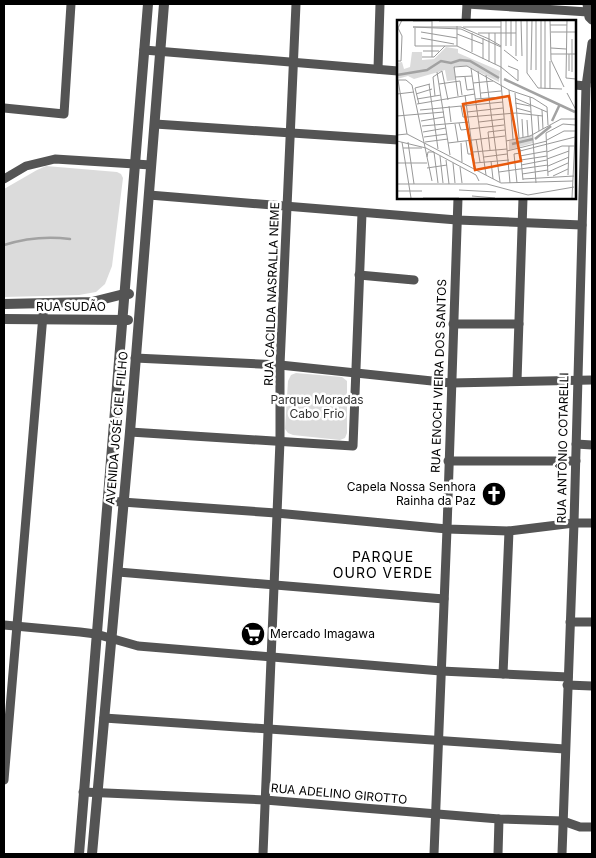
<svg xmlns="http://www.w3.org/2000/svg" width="596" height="858" viewBox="0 0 596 858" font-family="Inter,sans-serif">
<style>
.green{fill:#dbdbdb}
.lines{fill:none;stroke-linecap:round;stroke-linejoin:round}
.stream{stroke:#a2a2a2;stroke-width:2.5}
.minor{stroke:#545454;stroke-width:9}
.tertiary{stroke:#545454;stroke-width:10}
.labels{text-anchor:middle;stroke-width:5;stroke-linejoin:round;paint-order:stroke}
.street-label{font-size:12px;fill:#000;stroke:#fff}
.park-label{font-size:12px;fill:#323232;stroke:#fff}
.poi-label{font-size:12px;fill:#000;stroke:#fff;text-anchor:end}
.neighbourhood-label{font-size:14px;letter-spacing:1px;fill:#000;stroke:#fff}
.inset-river{fill:none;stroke:#a2a2a2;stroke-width:2.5}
.inset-road{fill:none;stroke:#999;stroke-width:1}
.view{fill:#e8590c;fill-opacity:0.15;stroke:#e8590c;stroke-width:2.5}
.inset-edge{fill:none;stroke:#000;stroke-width:2.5}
</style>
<rect width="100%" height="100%" fill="#fff"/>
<g class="green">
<polygon points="46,166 117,172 121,174 123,178 112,266 105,284 96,292 79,295 4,297 4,189 37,170"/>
<polygon points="296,373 342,377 347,381 347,433 345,438 340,440 293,435 288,433 285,429 288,381 291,375"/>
</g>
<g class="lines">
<path class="stream" d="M4,245C26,238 47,236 70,239"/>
<g class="minor">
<polyline points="467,4 588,12"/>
<polyline points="587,4 589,17 592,20"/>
<polyline points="466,21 467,4"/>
<polyline points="144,50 398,71"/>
<polyline points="378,69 380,4"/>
<polyline points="575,85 586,86"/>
<polyline points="4,108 64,114 71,4"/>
<polyline points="155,124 398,140"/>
<polyline points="4,179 26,166 55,159 151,165"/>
<polyline points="149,195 457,220 582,225"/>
<polyline points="359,275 414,280"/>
<polyline points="453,324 519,324"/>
<polyline points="135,358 280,365 451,383 592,380"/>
<polyline points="517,381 523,198"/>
<polyline points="130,432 353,446 362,213"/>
<polyline points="576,444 592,445"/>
<polyline points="448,461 576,461"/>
<polyline points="108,501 276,513 447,529 509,531 574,523 592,523"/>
<polyline points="118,572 444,599"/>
<polyline points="570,622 592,622"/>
<polyline points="4,625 80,632 96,634 138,646 441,671 568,677"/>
<polyline points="503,674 509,531"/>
<polyline points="567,685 592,686"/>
<polyline points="104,718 565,749"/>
<polyline points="4,780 44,303"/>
<polyline points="83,792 265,800 499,819 563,821 580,827 592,827"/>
<polyline points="263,854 280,441 280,365 296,4"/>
<polyline points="434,854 447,529 458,198"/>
<polyline points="498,854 499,819"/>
<polyline points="562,854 574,523 586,86 592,43"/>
</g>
<g class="tertiary">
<polyline points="4,304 92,302 124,294 129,294"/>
<polyline points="4,319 128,320"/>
<polyline points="79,854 148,4"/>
<polyline points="92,854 130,432 164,4"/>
</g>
</g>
<defs>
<g id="church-disc" transform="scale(1.25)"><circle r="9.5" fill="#000" stroke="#fff"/><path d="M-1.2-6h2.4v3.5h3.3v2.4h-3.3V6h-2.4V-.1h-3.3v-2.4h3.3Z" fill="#fff"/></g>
<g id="supermarket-disc" transform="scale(1.25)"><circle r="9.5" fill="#000" stroke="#fff"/><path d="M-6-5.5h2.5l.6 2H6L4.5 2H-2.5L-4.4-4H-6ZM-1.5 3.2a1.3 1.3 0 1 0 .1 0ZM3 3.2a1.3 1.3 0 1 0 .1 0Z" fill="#fff"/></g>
</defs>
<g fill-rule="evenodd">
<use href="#church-disc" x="494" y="494"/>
<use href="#supermarket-disc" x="253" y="634"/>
</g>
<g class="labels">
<g class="street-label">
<text transform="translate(272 294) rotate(-88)" y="4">RUA CACILDA NASRALLA NEME</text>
<text x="71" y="311">RUA SUDÃO</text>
<text transform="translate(439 376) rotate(-88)" y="4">RUA ENOCH VIEIRA DOS SANTOS</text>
<text transform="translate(117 428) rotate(-85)" y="4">AVENIDA JOSÉ CIEL FILHO</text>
<text transform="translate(563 448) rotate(-89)" y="4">RUA ANTÔNIO COTARELLI</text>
<text transform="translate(339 794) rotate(5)" y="4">RUA ADELINO GIROTTO</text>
</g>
<g class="park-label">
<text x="317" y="404">Parque Moradas<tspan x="317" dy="14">Cabo Frio</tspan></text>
</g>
<g class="poi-label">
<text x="476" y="491">Capela Nossa Senhora<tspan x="476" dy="14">Rainha da Paz</tspan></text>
<text x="270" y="638" text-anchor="start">Mercado Imagawa</text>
</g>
<g class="neighbourhood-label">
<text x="383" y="562">PARQUE<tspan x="383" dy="16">OURO VERDE</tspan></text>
</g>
</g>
<g transform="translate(397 20)">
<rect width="179" height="179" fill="#fff"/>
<path d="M49,27L61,29V33L103,51L102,62L70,46H58V60L50,61L48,50L17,59L11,56L0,59V43L5,42L7,49L13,47L15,32H25V40L37,39ZM135,115L136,123L112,130V121Z" fill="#dbdbdb"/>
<path class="inset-river" d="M0,55L30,50L44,41L54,43L63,40L73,41L102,58M107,59L178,92M155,101L163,84M138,119L154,106M115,124L136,119"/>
<path class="inset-road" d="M35,0V37M104,0V63L113,163M114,0V26M119,0V36M124,0L125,36M130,0V53L141,68L165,69M153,0L154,40L167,67M170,0L169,58L179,59M16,1H35M42,1H104M153,5H170M66,7H104M18,8V26H60L104,47L121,61M24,12L60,18M154,12H179M81,13H119M60,14L86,24M24,18L57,24M60,26V6M104,26L92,19L64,7H16L64,9L104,27M109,26V0M154,28L169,29M107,30L121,41M26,31H42M75,32V13M154,34H179M25,37H37L48,26M86,39V18M0,41H4L5,16L1,8L5,0M153,41V69M92,42V13M98,44V13M111,46L121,50V61M74,48L89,155M134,50L135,0M139,50V0M81,51L84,79M172,51V34M40,52L53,135M175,52V19M89,55L103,162M58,57L75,56M68,57L70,70L77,69M0,60H9L15,65L35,161M1,60L10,114M76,63L96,61M32,64L41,129M42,64L63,61L65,75M18,68L22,84M18,68L33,64M144,68V0M148,69V0M112,70L116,119M84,73L104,71M118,73L122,118M170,73L179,90M0,74L17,72M19,74L35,69M68,75L78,148M38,76L36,57L45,51L51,80M61,76L57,47L70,46L112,70L136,78L150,87L151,105M133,77L139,163M118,78L150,92M20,79L44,75M78,79L105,77M118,83L133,86M20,84L78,74M52,86L54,102M64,86L66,97H71M119,88L134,92M23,90L106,82M145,90L146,109M70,92L106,88M119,93L146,96M0,96L47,92M141,96L142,111M71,97L119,93M125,99L126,117M130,100L131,116M24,101L47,97M82,102L107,99M62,103L64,110L107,105M58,104L61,122M25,106L72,102M26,112L49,108M0,115L10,114L104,163L176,161M27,117L50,114M79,119L83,142M150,120L167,111H179M0,121L29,128L79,155L82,161M69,121L71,134H76M109,121L133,116L164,99H179M5,122L14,178M11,122L17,164M28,122L51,119M51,123L108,116M64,123L65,142M6,128H25M123,129L126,160M93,130L91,112L108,110M110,131L150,121M123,131L178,117M76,132L110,129M150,132L165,126H178M43,136L46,163M123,136L150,131M30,137L31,132H37L41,163M87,137L110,134M150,139L172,131M49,140L52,164M124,140L150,136M94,141L96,159M0,143H30M56,143L58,163M78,143L112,140M124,145L150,140M151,146L172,137M63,147L65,163M30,148L50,145M102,152L151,145M151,152L171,143M125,154L151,150M171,155L172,126M151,156L149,113L166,104L178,105M156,156L171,149M126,159L177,156M120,163L117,134L123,133M0,164H90L131,175L177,167M62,170L99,172M0,171H25M75,176L98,178M26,178H62M175,178L179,98"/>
<path class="view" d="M112,76L124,141L78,150L66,84Z"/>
<rect width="179" height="179" class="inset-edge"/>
</g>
<rect width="596" height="858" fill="none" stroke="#000000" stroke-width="10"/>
</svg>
